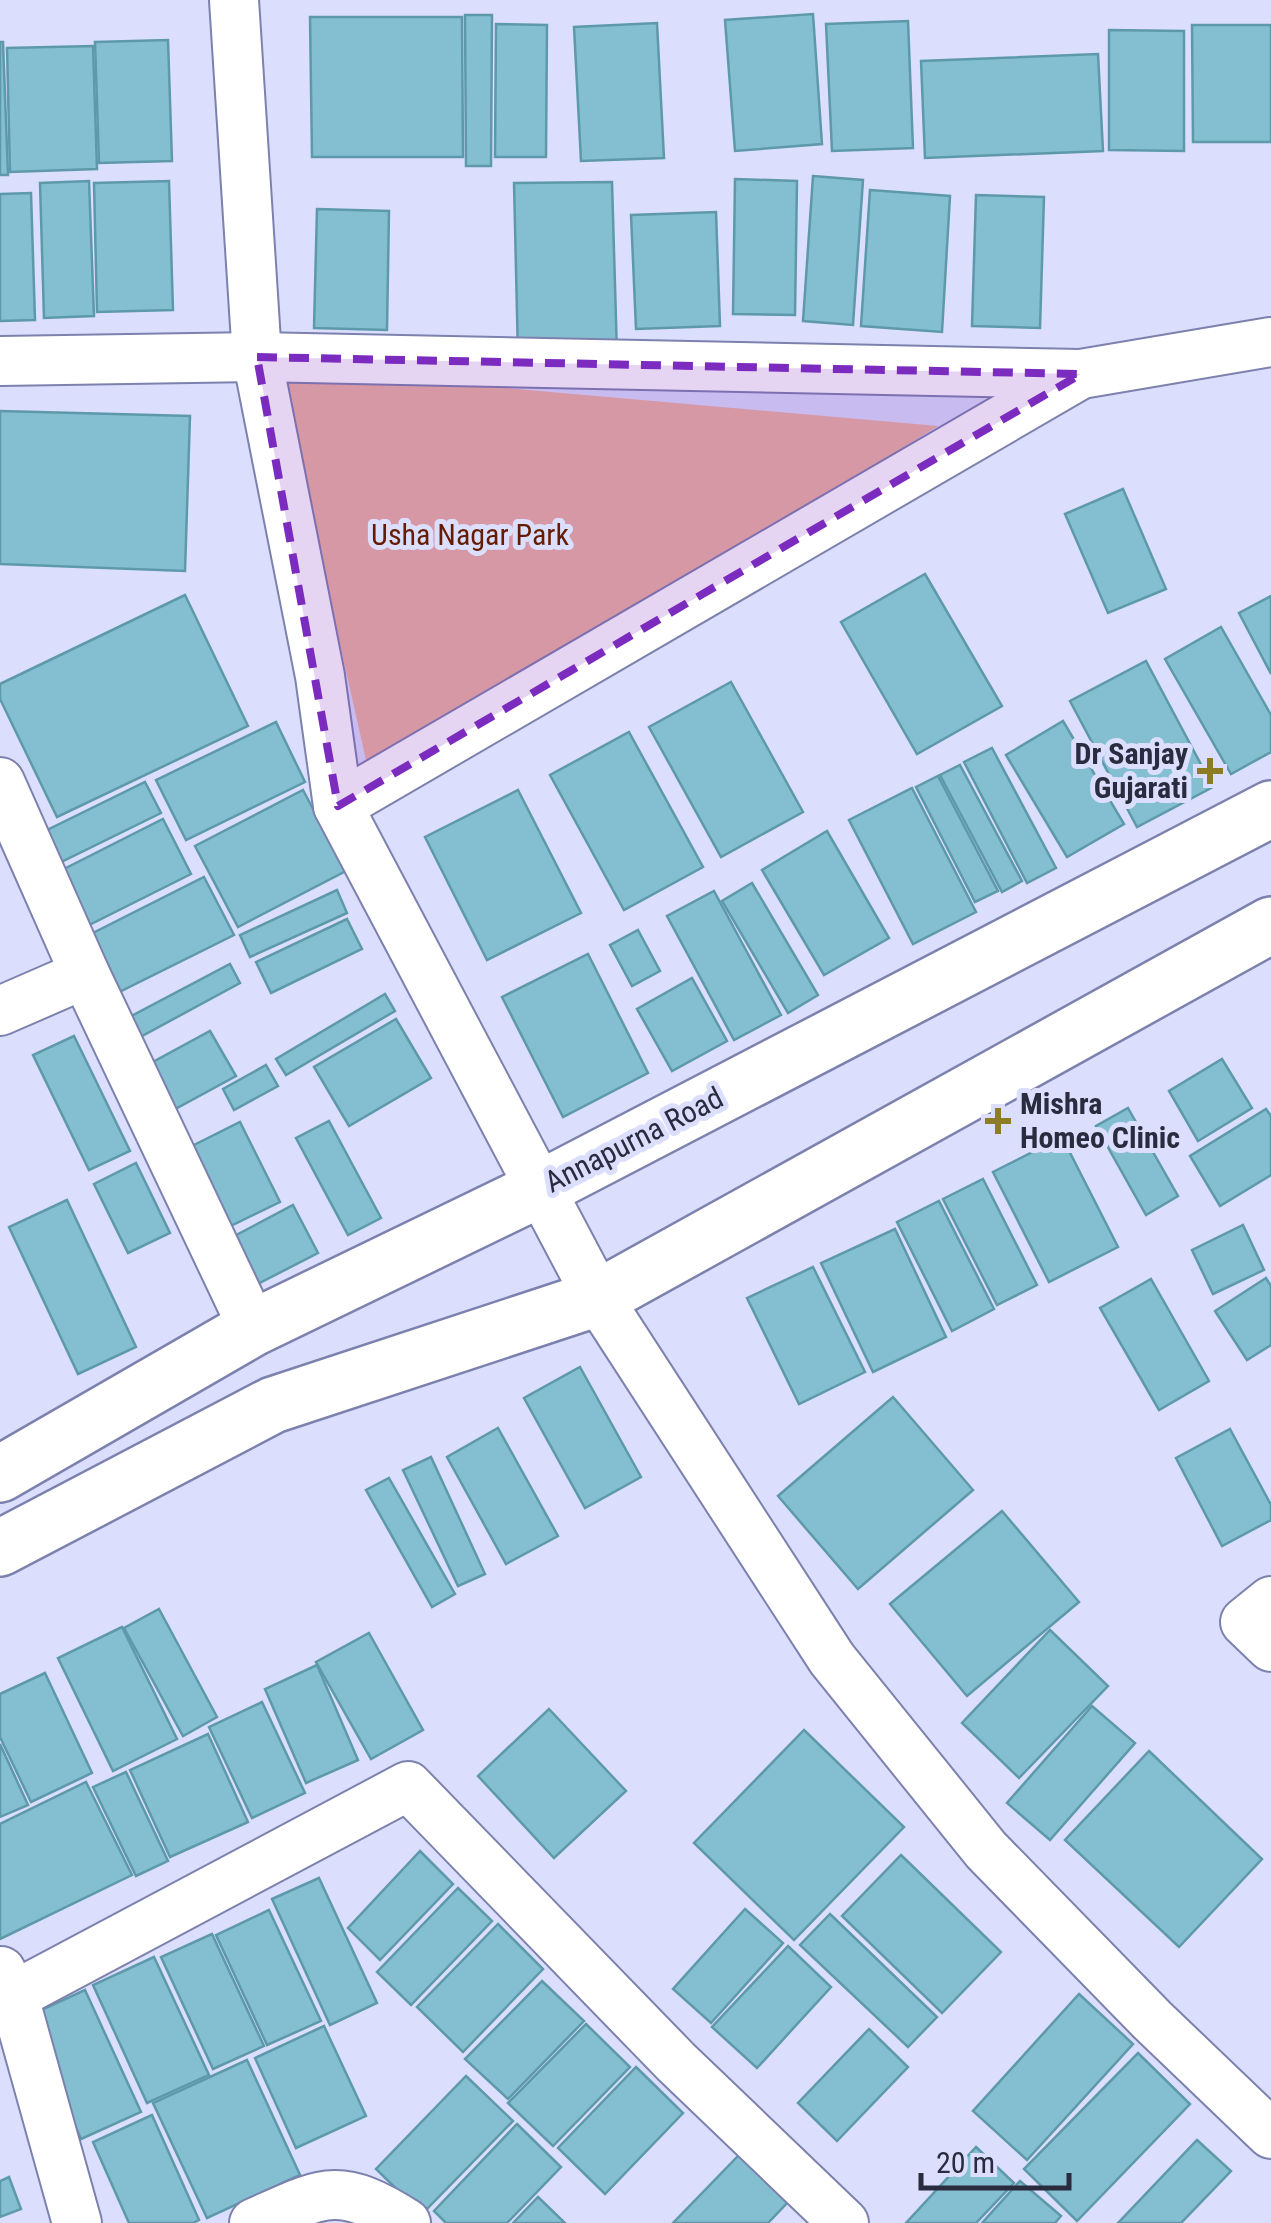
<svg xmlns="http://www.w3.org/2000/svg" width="1271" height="2223" viewBox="0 0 1271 2223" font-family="'Roboto Condensed',sans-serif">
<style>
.green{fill:#eeb39f}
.building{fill:#83bfd1;stroke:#5e99ab;stroke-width:2.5}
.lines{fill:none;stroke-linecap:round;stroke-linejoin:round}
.street-casing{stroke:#7c81ae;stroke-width:52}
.secondary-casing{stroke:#7c81ae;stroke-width:60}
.street{stroke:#fff;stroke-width:48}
.secondary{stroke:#fff;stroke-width:55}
.marked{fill:#7b2cbf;fill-opacity:0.2;stroke:#7b2cbf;stroke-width:8;stroke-dasharray:20 12;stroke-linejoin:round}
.poi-dot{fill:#8c7d23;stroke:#dbdffd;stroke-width:4}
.labels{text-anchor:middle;stroke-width:10;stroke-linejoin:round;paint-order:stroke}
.park-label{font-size:30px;fill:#651c00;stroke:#dbdffd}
.poi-label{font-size:30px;font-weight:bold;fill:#292b3e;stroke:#dbdffd;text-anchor:end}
.street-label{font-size:30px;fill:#292b3e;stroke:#dbdffd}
</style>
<rect width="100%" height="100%" fill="#dbdffd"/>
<polygon class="green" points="278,368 938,426 370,778"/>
<g class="building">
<polygon points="813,14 822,144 735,151 725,20"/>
<polygon points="465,15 492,15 491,166 466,166"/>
<polygon points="310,17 462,17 463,157 312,157"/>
<polygon points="908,21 913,148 832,151 826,24"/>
<polygon points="657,23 664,158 581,161 574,27"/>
<polygon points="496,24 547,25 546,157 495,157"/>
<polygon points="1192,25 1271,25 1271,142 1193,142"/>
<polygon points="1109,30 1184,31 1184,151 1109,150"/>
<polygon points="168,40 172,161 99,163 95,42"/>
<polygon points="0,42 3,42 8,175 0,175"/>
<polygon points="93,46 97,169 10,172 7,48"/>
<polygon points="1098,54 1103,151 925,158 921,61"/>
<polygon points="813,176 863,180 853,325 803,321"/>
<polygon points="735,179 797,181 795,315 733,314"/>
<polygon points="89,181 94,316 44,318 40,183"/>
<polygon points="169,181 173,310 97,312 94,183"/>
<polygon points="612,182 617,354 518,356 514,183"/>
<polygon points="870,190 950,196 942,332 861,326"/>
<polygon points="31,193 35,320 0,321 0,194"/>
<polygon points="976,195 1044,197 1040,328 972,326"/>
<polygon points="317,209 389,211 387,330 314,328"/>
<polygon points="716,212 720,326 636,329 631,215"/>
<polygon points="0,411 190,416 185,571 0,564"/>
<polygon points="1123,489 1166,589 1108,613 1065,514"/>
<polygon points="925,574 1002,706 917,754 841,622"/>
<polygon points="185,595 248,726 57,817 0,699 0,684"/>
<polygon points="1271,596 1271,674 1239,613"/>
<polygon points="1221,627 1271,715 1271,752 1231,774 1165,659"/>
<polygon points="1146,661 1213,787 1137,827 1070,701"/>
<polygon points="731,682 803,812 721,857 649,727"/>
<polygon points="1063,721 1124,824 1067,857 1006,755"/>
<polygon points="276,722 305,782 186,840 156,780"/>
<polygon points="629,732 703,867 624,910 550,775"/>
<polygon points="992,748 1056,868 1027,883 964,762"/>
<polygon points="960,765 1022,881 1002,892 940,775"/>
<polygon points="938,776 998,891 975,902 916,787"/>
<polygon points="145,782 161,813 59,863 43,832"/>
<polygon points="912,788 976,912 913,944 849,820"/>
<polygon points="303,790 346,871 238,927 195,846"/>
<polygon points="518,790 581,913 487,960 425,837"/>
<polygon points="163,819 191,874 87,926 60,871"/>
<polygon points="827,831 889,938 824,975 762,870"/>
<polygon points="204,877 234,935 111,996 81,939"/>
<polygon points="752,883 818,995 788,1013 722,901"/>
<polygon points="337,890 347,913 250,957 240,935"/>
<polygon points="714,891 781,1015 734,1040 667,916"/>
<polygon points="347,919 362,949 271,993 256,962"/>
<polygon points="638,930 660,971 632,986 610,945"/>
<polygon points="588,954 648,1073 563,1117 502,997"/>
<polygon points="230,964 240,983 131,1042 120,1022"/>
<polygon points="692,978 727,1041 672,1071 637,1009"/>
<polygon points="385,994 395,1011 286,1075 276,1059"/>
<polygon points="396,1019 431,1078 349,1126 314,1067"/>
<polygon points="210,1031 236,1076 166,1114 140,1069"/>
<polygon points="74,1036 130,1151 89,1170 33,1055"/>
<polygon points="1222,1059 1252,1108 1198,1141 1169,1091"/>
<polygon points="266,1065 278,1086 234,1110 223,1089"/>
<polygon points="1128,1108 1178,1196 1146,1215 1096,1126"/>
<polygon points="1266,1109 1271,1116 1271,1175 1220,1206 1190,1156"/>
<polygon points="329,1121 381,1218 348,1235 296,1138"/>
<polygon points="240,1122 280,1202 216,1233 178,1153"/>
<polygon points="1062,1137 1118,1247 1049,1282 993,1172"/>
<polygon points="136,1163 170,1233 128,1253 94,1184"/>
<polygon points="983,1179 1037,1285 997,1305 943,1199"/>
<polygon points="67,1200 136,1347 78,1374 9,1227"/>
<polygon points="939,1201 994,1309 952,1331 897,1222"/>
<polygon points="293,1205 318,1253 248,1289 223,1242"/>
<polygon points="1243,1225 1264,1270 1213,1294 1192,1250"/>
<polygon points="895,1229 946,1337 873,1372 821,1263"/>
<polygon points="813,1267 865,1372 799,1404 747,1298"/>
<polygon points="1266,1278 1271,1286 1271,1345 1247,1360 1215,1311"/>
<polygon points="1151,1279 1209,1381 1159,1410 1100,1308"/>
<polygon points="580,1367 641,1477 585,1508 524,1398"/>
<polygon points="893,1397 973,1490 858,1589 778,1496"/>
<polygon points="498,1428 558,1536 506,1564 447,1457"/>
<polygon points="1230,1429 1271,1505 1271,1520 1222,1546 1176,1458"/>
<polygon points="431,1457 485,1574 458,1586 403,1470"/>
<polygon points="389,1478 455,1594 432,1607 366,1490"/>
<polygon points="1002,1511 1079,1602 967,1696 890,1604"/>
<polygon points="159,1609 217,1717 183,1736 124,1628"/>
<polygon points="122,1627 177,1739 113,1771 58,1658"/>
<polygon points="1050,1630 1108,1686 1019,1778 962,1723"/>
<polygon points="369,1633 423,1730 371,1759 316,1662"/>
<polygon points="317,1665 358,1760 306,1783 265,1689"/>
<polygon points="45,1673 92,1773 31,1802 0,1737 0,1694"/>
<polygon points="262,1702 305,1793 252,1818 209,1727"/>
<polygon points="1092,1706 1135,1743 1050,1840 1007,1803"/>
<polygon points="549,1709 626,1791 554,1858 478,1776"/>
<polygon points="804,1730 904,1827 794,1940 694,1843"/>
<polygon points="208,1734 248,1822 170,1857 130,1770"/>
<polygon points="0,1744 28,1805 0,1817"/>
<polygon points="1149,1751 1262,1859 1179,1947 1065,1840"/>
<polygon points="126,1772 168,1861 136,1876 93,1787"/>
<polygon points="86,1782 132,1875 0,1939 0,1824"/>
<polygon points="420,1851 453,1884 380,1960 348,1928"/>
<polygon points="901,1855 1001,1952 942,2013 842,1916"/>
<polygon points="319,1878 377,2003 330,2025 272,1899"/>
<polygon points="458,1888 492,1921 411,2005 377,1972"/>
<polygon points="745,1909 783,1943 711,2023 673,1989"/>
<polygon points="269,1910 321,2021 267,2045 216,1935"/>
<polygon points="830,1914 937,2017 908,2047 800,1945"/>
<polygon points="498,1924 543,1969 463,2052 417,2007"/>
<polygon points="212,1934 264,2046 213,2069 161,1957"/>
<polygon points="788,1946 831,1987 757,2068 712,2027"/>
<polygon points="154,1957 209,2075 147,2103 93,1985"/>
<polygon points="542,1981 584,2021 508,2099 465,2059"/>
<polygon points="85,1990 141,2112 81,2139 26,2017"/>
<polygon points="1079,1994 1133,2044 1027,2160 973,2111"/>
<polygon points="586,2024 630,2067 553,2146 508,2103"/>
<polygon points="324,2026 366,2116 296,2148 255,2058"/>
<polygon points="869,2029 908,2067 837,2141 798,2103"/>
<polygon points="1138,2053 1190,2104 1077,2221 1024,2169"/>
<polygon points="247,2060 300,2175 207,2218 153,2103"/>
<polygon points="636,2067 683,2113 605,2194 558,2148"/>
<polygon points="466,2076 513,2121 422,2214 376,2169"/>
<polygon points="152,2115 199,2220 193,2223 129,2223 93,2142"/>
<polygon points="517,2124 561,2167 507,2223 446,2223 434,2211"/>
<polygon points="1197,2140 1231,2171 1181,2223 1118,2223"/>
<polygon points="976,2147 1014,2183 976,2223 906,2223"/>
<polygon points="739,2155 788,2202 768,2223 673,2223"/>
<polygon points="9,2177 21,2209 0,2217 0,2181"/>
<polygon points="1020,2181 1061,2216 1055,2223 982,2223"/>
<polygon points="538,2197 565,2223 513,2223"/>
</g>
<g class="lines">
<g class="street-casing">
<g id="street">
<polyline points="234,0 257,357 320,676 338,806 598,1298 832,1659 986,1850 1152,2020 1271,2134"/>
<polyline points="0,361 257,357 1081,374 1271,342"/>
<polyline points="0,782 85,974 253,1328"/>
<polyline points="338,806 1081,374"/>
<polyline points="0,1011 85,974"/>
<polyline points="1271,1601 1245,1622 1271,1647"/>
<polyline points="1,1971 14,1997 77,2223"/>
<polyline points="0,2003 408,1786 676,2062 844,2223"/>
<path d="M254,2223C323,2192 338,2180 406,2223"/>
</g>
</g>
<g class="secondary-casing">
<g id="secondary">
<polyline points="0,1474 253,1328 540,1189 1271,809"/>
<polyline points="0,1548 273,1405 598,1298 1271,925"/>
</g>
</g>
<use href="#street" class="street"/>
<use href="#secondary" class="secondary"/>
</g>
<path class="marked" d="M257,357L1081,374L338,806Z"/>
<g class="poi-dot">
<path d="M1205 756h10v10h10v10h-10v10h-10v-10h-10v-10h10z"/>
<path d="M993 1106h10v10h10v10h-10v10h-10v-10h-10v-10h10z"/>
</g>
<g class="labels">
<g class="park-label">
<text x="470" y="545">Usha Nagar Park</text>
</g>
<g class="poi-label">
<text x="1188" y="764">Dr Sanjay<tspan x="1188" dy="34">Gujarati</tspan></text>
<text x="1020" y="1114" text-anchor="start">Mishra<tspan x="1020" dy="34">Homeo Clinic</tspan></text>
</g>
<g class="street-label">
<text transform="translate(634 1140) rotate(-27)" y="10">Annapurna Road</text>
</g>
</g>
<path d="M921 2173v15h148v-15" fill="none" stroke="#292b3e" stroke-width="5"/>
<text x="936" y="2173" font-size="30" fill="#292b3e" stroke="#dbdffd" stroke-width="8" paint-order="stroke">20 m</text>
</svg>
